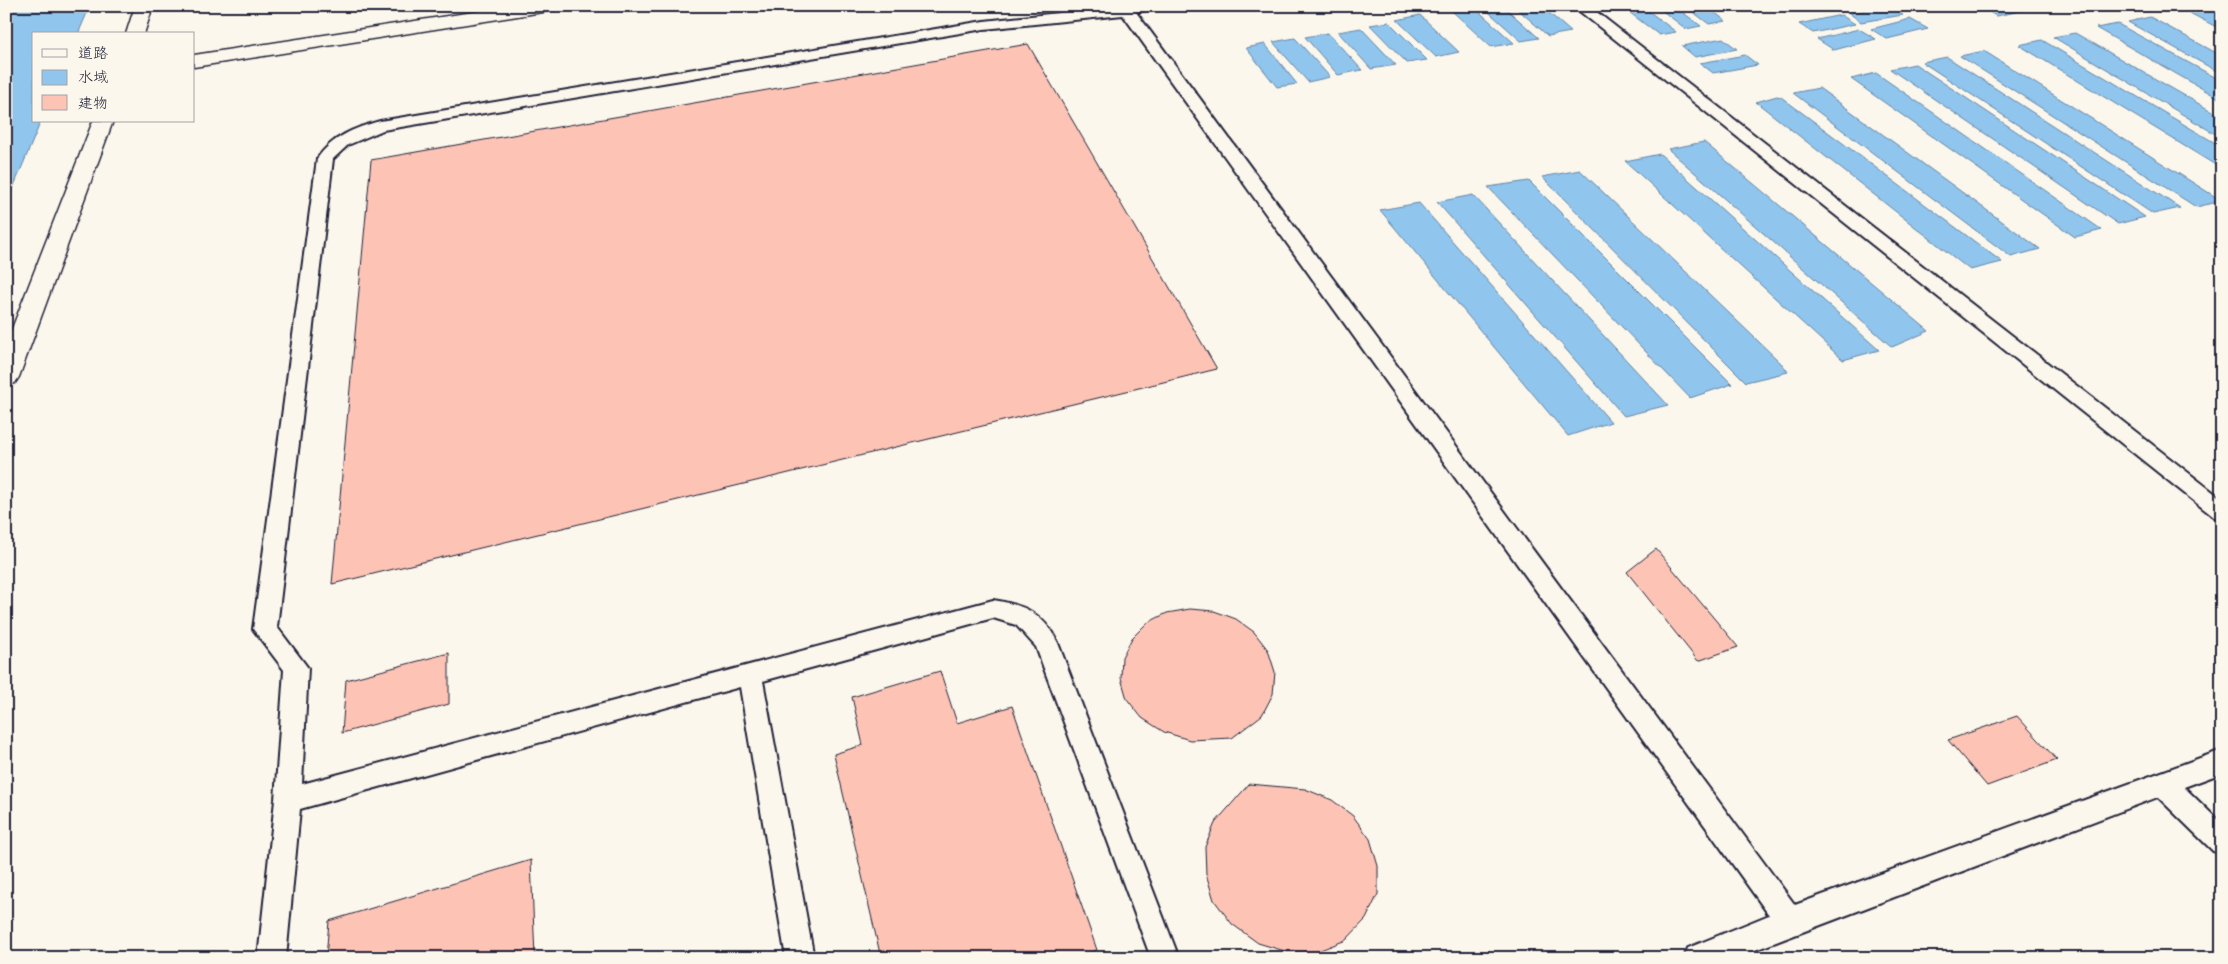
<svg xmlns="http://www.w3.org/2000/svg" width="2228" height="964" viewBox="0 0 2228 964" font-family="'Balsamiq Sans','Klee One',sans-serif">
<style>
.water{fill:#90c5ed;stroke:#6484a6}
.building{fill:#fdc4b5;stroke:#22223b}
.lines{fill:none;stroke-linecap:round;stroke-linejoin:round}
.lane-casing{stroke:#22223b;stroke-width:4}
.street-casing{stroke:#22223b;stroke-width:3}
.lane{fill:#fbf7ec;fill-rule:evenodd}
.street{fill:#fbf7ec;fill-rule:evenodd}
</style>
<rect width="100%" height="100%" fill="#fbf7ec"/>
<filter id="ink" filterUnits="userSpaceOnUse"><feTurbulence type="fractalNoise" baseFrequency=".02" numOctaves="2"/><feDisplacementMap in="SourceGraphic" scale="10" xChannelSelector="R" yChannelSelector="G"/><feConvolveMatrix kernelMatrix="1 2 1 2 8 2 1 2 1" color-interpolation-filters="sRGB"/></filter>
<g filter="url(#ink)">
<g class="water">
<polygon points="6,6 90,6 78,34 34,34 34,121 41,121 6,205"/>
<polygon points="1482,6 1503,6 1539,38 1521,41"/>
<polygon points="1514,6 1541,6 1571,32 1548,36"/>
<polygon points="1621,6 1642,6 1676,32 1659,35"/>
<polygon points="1656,6 1674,6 1701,26 1686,29"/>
<polygon points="1685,6 1706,6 1726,21 1709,24"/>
<polygon points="1890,6 1903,15 1861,22 1849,13"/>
<polygon points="1979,6 2033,6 2036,8 1996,16"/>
<polygon points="2206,6 2222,14 2222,30 2184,10"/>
<polygon points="1474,7 1514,43 1491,47 1452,11"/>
<polygon points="1420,15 1459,52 1436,57 1397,20"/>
<polygon points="1841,15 1855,24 1813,33 1799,24"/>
<polygon points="2150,17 2222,56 2222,74 2128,22"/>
<polygon points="1910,19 1928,29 1887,39 1871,29"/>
<polygon points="1389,22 1427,60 1407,63 1370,25"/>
<polygon points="2118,24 2222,81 2222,100 2096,28"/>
<polygon points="1361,28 1396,65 1371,69 1338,32"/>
<polygon points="1859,29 1876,39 1834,50 1817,39"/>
<polygon points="1328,33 1362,70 1338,75 1305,37"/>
<polygon points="2075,33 2222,117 2222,138 2053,37"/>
<polygon points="1295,38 1330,77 1308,82 1273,42"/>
<polygon points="1723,38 1737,49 1695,57 1682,46"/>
<polygon points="2042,40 2222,147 2222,169 2019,45"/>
<polygon points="1265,44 1297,84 1277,87 1246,48"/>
<polygon points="1984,51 2222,201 2196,207 1960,56"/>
<polygon points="1745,55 1758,65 1713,73 1700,63"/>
<polygon points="1947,57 2180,208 2153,214 1922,62"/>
<polygon points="1915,64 2145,217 2118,224 1890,69"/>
<polygon points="1876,73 2102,230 2075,237 1851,79"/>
<polygon points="1819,88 2040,249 2011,257 1793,93"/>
<polygon points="1777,96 1781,97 2002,262 1970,270 1756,102"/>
<polygon points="1704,142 1929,331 1892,347 1668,149"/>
<polygon points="1660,154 1879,350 1843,360 1625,161"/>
<polygon points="1580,170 1783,365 1788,372 1746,382 1542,177"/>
<polygon points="1529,181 1732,384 1690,398 1488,187"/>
<polygon points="1473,195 1668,405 1624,416 1437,202"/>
<polygon points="1419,203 1611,422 1568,436 1380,210"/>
</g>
<g class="building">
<polygon points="1028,44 1217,369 332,584 371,160"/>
<polygon points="1656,549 1738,647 1698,661 1627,572"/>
<polygon points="1190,609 1214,611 1236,619 1254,632 1268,650 1275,672 1273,694 1262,715 1232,738 1190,740 1164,732 1142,718 1127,699 1121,678 1122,657 1132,638 1147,623 1167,613"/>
<polygon points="449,653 449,704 342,733 346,680"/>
<polygon points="940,671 957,723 1012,706 1097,950 1074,958 881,958 834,754 863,745 852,697"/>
<polygon points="2017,716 2057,760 1987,786 1948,740"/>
<polygon points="1249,784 1305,789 1332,800 1353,816 1370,839 1378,866 1378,894 1366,919 1346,940 1318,951 1288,952 1258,943 1232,924 1214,900 1206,874 1205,847 1215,823"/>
<polygon points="531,860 535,958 326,958 329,921"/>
</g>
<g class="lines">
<g class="lane-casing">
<g id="lane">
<path d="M1123,6H1154L1152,9L1136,12L1795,905L2222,750V773L2184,787L2222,824V854L2213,851L2158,797L1734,958H1684L1688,948L1769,915L1123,15L984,29L383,130L348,145L333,159L277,627L308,668L302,784L993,600C1025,605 1043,613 1058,643L1179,958H1151L1036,647L1016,625L993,618L763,681L814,958H786L740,687L300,809L286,958H258L275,800L284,670L253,629L317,159C332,137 354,128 380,121L984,21Z"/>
<polygon points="1573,6 1589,6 2222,499 2222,519 2214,517"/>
</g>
</g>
<g class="street-casing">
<g id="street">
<polygon points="135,6 153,6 144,34 126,34"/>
<polygon points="512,6 558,6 555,10 549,11 194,67 194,55"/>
<polygon points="93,121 113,121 19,377 15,383 6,386 6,344"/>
</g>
</g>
<use href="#lane" class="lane"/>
<use href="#street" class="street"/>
</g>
</g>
<rect width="2228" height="964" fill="none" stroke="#fbf7ec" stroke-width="25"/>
<rect x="12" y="12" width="2203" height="939" fill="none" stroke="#22223b" stroke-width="2" filter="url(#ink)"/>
<rect x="32" y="32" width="162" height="90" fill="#fbf7ec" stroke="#a4a2a5"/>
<rect x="42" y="49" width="25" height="8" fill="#fbf7ec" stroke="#a4a2a5"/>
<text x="78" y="58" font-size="15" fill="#22223b">道路</text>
<rect x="42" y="70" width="25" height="15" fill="#90c5ed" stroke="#a4a2a5"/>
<text x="78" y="82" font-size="15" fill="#22223b">水域</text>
<rect x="42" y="95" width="25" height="15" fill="#fdc4b5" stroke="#a4a2a5"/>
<text x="78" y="108" font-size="15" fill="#22223b">建物</text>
</svg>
